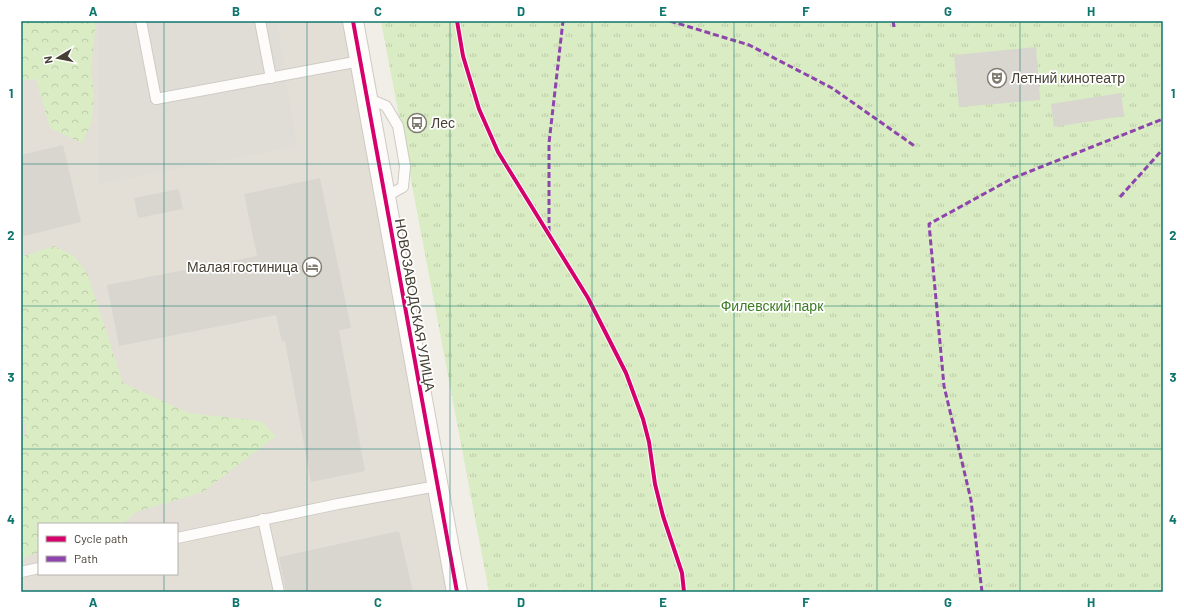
<svg xmlns="http://www.w3.org/2000/svg" width="1184" height="613" viewBox="0 0 1184 613" font-family="Barlow,sans-serif">
<style>
.industrial{fill:#e3dfd7;fill-rule:evenodd}
.forest{fill:url(#forest-crowns)}
.park{fill:url(#park-tufts)}
.parking{fill:#dfddd6}
.building{fill:#d9d6cf}
.lines{fill:none;stroke-linecap:round;stroke-linejoin:round}
.lane-casing{stroke:#cecbc4;stroke-width:12}
.street-casing{stroke:#cecbc4;stroke-width:22}
.lane{stroke:#fdfcfb;stroke-width:10}
.street{stroke:#fdfcfb;stroke-width:20}
.quiet{stroke:#8e44ad;stroke-width:3;stroke-dasharray:6 3;stroke-linecap:butt}
.cycleway-casing{stroke:#fff;stroke-width:6}
.cycleway{stroke:#d6006c;stroke-width:4}
.grid{fill:none;stroke:#0f766e;stroke-width:1;stroke-opacity:0.55}
.labels{text-anchor:middle;stroke-width:3.5;stroke-linejoin:round;paint-order:stroke}
.poi-label{font-size:14px;fill:#454033;stroke:#fff;text-anchor:start}
.street-label{font-size:14px;fill:#454033;stroke:#fff}
.park-label{font-size:14px;fill:#3b7b22;stroke:#fff}
.neatline{fill:none;stroke:#0f766e;stroke-width:1.5}
.grid-label{font-size:13px;text-anchor:middle;font-weight:bold;fill:#0f766e}
</style>
<defs>
<pattern id="forest-crowns" width="20" height="18" patternUnits="userSpaceOnUse"><rect width="20" height="18" fill="#d9ecc3"/><path d="M2 6a3 3 0 1 1 6 0M12 15a3 3 0 1 1 6 0" fill="none" stroke="#bccba8"/></pattern>
<pattern id="park-tufts" width="24" height="20" patternUnits="userSpaceOnUse"><rect width="24" height="20" fill="#d9ecc3"/><path d="M3 7l-1-3M5 7V3M7 7l1-3M15 17l-1-3M17 17v-4M19 17l1-3" fill="none" stroke="#bccba8"/></pattern>
</defs>
<rect width="100%" height="100%" fill="#f0eee6"/>
<path class="industrial" d="M21,21H344L447,592H21ZM39,524H177V574H39Z"/>
<g class="forest">
<polygon points="21,21 96,21 91,70 94,93 92,121 82,143 50,128 36,79 21,80"/>
<polygon points="54,246 74,256 88,275 123,383 189,413 261,421 276,436 203,492 136,512 123,524 39,524 39,552 21,559 21,438 27,433 21,410 21,257"/>
</g>
<polygon class="park" points="381,21 1163,21 1163,592 489,592"/>
<polygon class="parking" points="98,21 277,21 297,146 99,184"/>
<g class="building">
<polygon points="1036,47 1040,100 959,107 954,55"/>
<polygon points="1121,93 1124,116 1054,127 1051,104"/>
<polygon points="63,145 81,222 21,237 21,155"/>
<polygon points="320,178 351,328 339,330 365,471 311,482 285,341 282,342 276,315 119,346 107,285 257,256 244,194"/>
<polygon points="179,189 183,209 138,218 134,198"/>
<polygon points="399,531 413,592 286,592 279,557"/>
</g>
<g class="lines">
<g class="lane-casing">
<g id="lane">
<polyline points="141,21 156,99 360,61"/>
<polyline points="260,21 271,78"/>
<polyline points="367,98 386,106 398,126 405,166 403,187 385,197"/>
<polyline points="263,519 279,592"/>
<polyline points="177,538 338,504 437,486"/>
<polyline points="21,572 39,568"/>
</g>
</g>
<g class="street-casing">
<polyline id="street" points="353,21 457,592"/>
</g>
<use href="#lane" class="lane"/>
<use href="#street" class="street"/>
<g class="quiet">
<polyline points="670,21 749,45 832,88 916,147"/>
<polyline points="893,21 894,27"/>
<polyline points="1120,197 1163,149"/>
<polyline points="549,232 549,143 563,21"/>
<polyline points="982,592 971,500 944,386 929,224 1013,178 1163,119"/>
</g>
<g class="cycleway-casing">
<g id="cycleway">
<polyline points="353,21 457,592"/>
<polyline points="457,21 463,56 479,109 498,152 588,298 626,373 643,419 649,442 655,484 663,516 682,573 684,592"/>
</g>
</g>
<use href="#cycleway" class="cycleway"/>
</g>
<path class="grid" d="M164,21V524M307,21V592M450,21V592M592,21V592M734,21V592M877,21V592M1020,21V592M21,164H1163M21,306H1163M21,449H1163M164,574V592"/>
<defs>
<g id="theatre-ring" transform="scale(1)"><circle r="9.5" fill="#fff" stroke="#817d72" stroke-width="1.5"/><path d="M-5-5.5Q0-4 5-5.5V0Q5 5 0 6Q-5 5-5 0ZM-3.3-2.5H-1v1.5H-3.3ZM1-2.5H3.3v1.5H1ZM-2.8 1Q0 5.5 2.8 1Z" fill="#817d72"/></g>
<g id="bus-ring" transform="scale(1)"><circle r="9.5" fill="#fff" stroke="#817d72" stroke-width="1.5"/><path d="M-5-6H5V4H4V6H2V4H-2V6H-4V4H-5ZM-3.5-4V0h7V-4ZM-3.5 1.2v1.5H-2V1.2ZM2 1.2v1.5H3.5V1.2Z" fill="#817d72"/></g>
<g id="hotel-ring" transform="scale(1)"><circle r="9.5" fill="#fff" stroke="#817d72" stroke-width="1.5"/><path d="M-6-4.5h1.5V1H6V5H4.5V3h-9V5H-6ZM-4 0a1.8 1.8 0 1 1 3.6 0ZM.5 0V-2.5h3Q6-2.5 6 0Z" fill="#817d72"/></g>
</defs>
<g fill-rule="evenodd">
<use href="#theatre-ring" x="997" y="78"/>
<use href="#bus-ring" x="417" y="123"/>
<use href="#hotel-ring" x="312" y="267"/>
</g>
<g class="labels">
<g class="poi-label">
<text x="1011" y="83">Летний кинотеатр</text>
<text x="431" y="128">Лес</text>
<text x="298" y="272" text-anchor="end">Малая гостиница</text>
</g>
<g class="street-label">
<text transform="translate(415 305) rotate(80)" y="5">НОВОЗАВОДСКАЯ УЛИЦА</text>
</g>
<g class="park-label">
<text x="772" y="311">Филевский парк</text>
</g>
</g>
<rect width="1184" height="613" fill="none" stroke="#ffffff" stroke-width="44"/>
<rect x="38" y="523" width="140" height="52" fill="#ffffff" stroke="#b5b3ad"/>
<rect x="46" y="536" width="20" height="6" fill="#d6006c" stroke="#b5b3ad"/>
<text x="74" y="543" font-size="12" fill="#454033">Cycle path</text>
<rect x="46" y="556" width="20" height="6" fill="#8e44ad" stroke="#b5b3ad"/>
<text x="74" y="563" font-size="12" fill="#454033">Path</text>
<g transform="translate(58 58) rotate(260)" stroke="#ffffff" stroke-width="3" paint-order="stroke">
<path d="M0-3L7 15L0 10L-7 15Z" fill="#454033"/>
<text y="-6" font-size="11" font-weight="bold" text-anchor="middle" fill="#454033">N</text>
</g>
<rect x="22" y="22" width="1140" height="569" class="neatline"/>
<g class="grid-label">
<text x="93" y="16">A</text>
<text x="236" y="16">B</text>
<text x="378" y="16">C</text>
<text x="521" y="16">D</text>
<text x="663" y="16">E</text>
<text x="806" y="16">F</text>
<text x="948" y="16">G</text>
<text x="1091" y="16">H</text>
<text x="11" y="98">1</text>
<text x="1173" y="98">1</text>
<text x="11" y="240">2</text>
<text x="1173" y="240">2</text>
<text x="11" y="382">3</text>
<text x="1173" y="382">3</text>
<text x="11" y="524">4</text>
<text x="1173" y="524">4</text>
<text x="93" y="607">A</text>
<text x="236" y="607">B</text>
<text x="378" y="607">C</text>
<text x="521" y="607">D</text>
<text x="663" y="607">E</text>
<text x="806" y="607">F</text>
<text x="948" y="607">G</text>
<text x="1091" y="607">H</text>
</g>
</svg>
